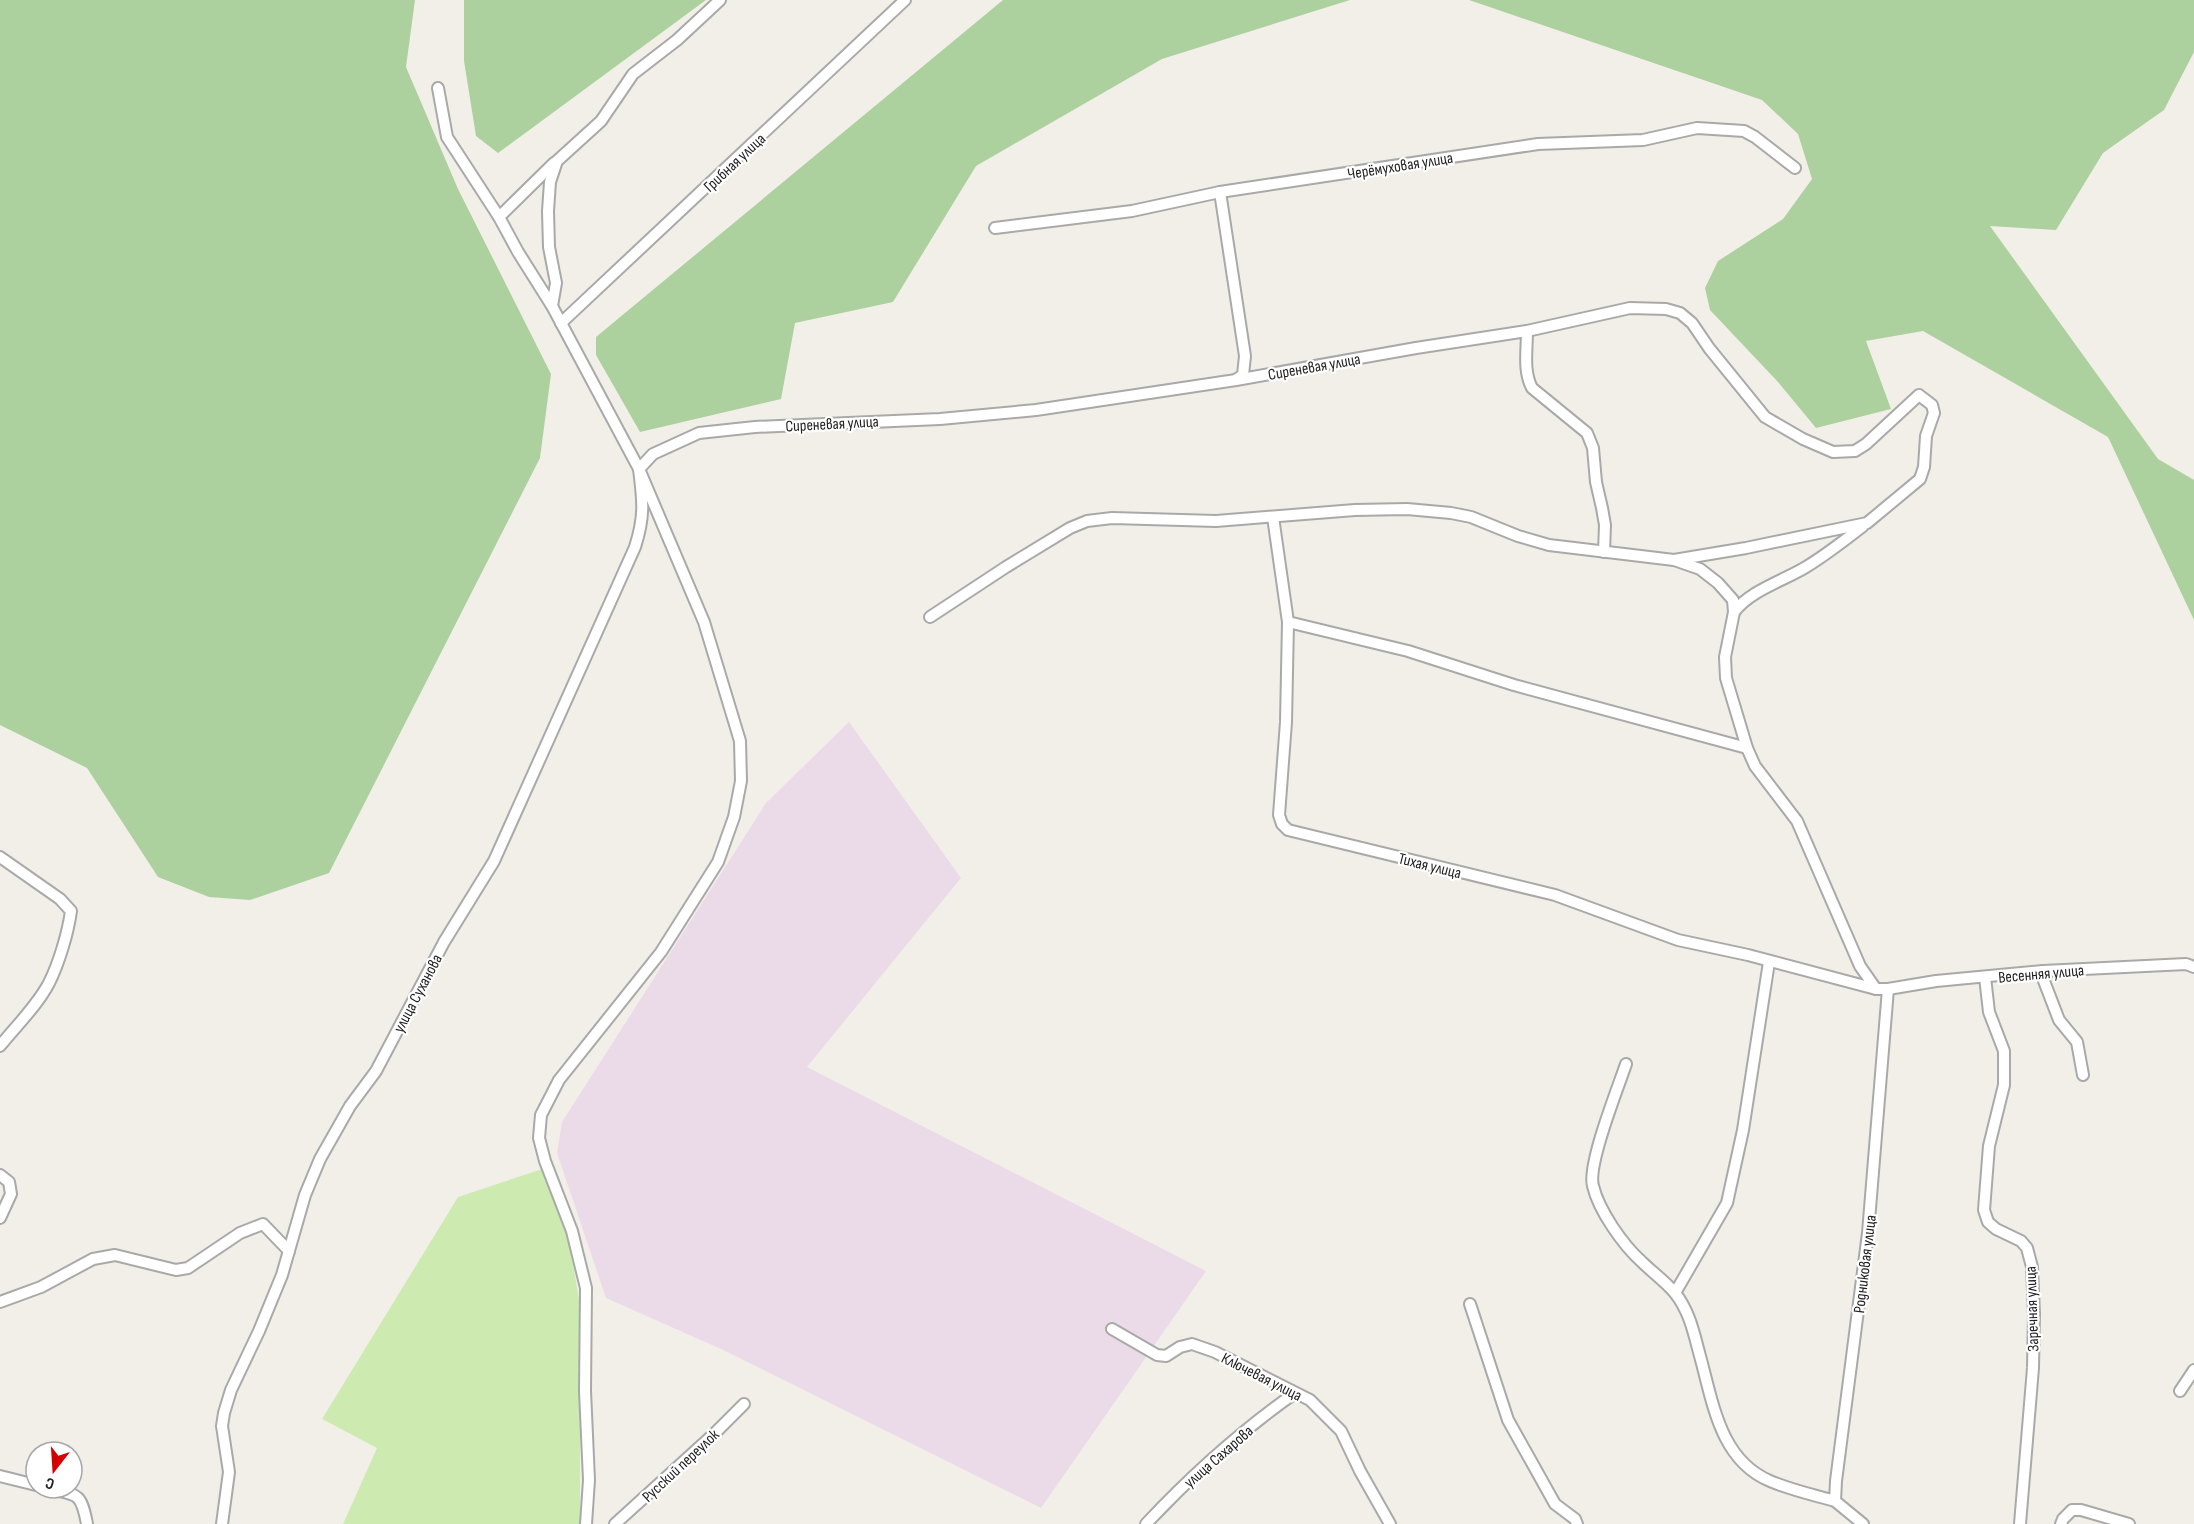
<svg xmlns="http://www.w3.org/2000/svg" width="2194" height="1524" viewBox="0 0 2194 1524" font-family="'Sofia Sans Condensed',sans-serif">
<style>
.industrial{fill:#ebdbe8}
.grass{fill:#cdebb0}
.forest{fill:#add19e}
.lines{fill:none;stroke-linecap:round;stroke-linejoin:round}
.minor-casing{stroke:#a9a9a9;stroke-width:14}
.minor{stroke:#fff;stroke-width:10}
.labels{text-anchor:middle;stroke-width:4.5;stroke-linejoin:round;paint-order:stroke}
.street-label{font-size:16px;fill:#222;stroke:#fff}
</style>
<rect width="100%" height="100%" fill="#f2efe9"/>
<polygon class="industrial" points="849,722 961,878 807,1067 1206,1271 1041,1508 721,1349 606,1298 557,1153 562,1122 766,803"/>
<polygon class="grass" points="542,1169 568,1235 580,1305 580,1524 343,1524 377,1448 322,1419 458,1197"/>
<g class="forest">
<polygon points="0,0 415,0 406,67 458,189 551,374 540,458 329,873 250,900 209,897 158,877 87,768 0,725"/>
<polygon points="464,0 706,0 498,153 476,136 464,61"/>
<polygon points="1003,0 1350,0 1162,59 976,166 893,302 795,323 781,399 640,432 596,355 596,337"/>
<polygon points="1469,0 2194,0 2194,52 2164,110 2103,153 2056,230 1990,226 2158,459 2194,480 2194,620 2108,437 1923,331 1866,341 1891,409 1816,428 1778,382 1710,310 1705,288 1718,261 1783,219 1812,179 1798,134 1762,100"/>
</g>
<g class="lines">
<g class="minor-casing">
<g id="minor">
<polyline points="438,88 447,137 499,217 518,252 552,306 639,469 704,622 740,741 741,781 734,817 718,862 661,952 559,1080 541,1115 539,1138 545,1161 572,1231 586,1288 585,1391 589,1480 586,1524"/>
<polyline points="1220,192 1245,356 1243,375 1237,379"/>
<polyline points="499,217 554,163"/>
<polyline points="995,228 1132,211 1220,192 1538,144 1643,140 1697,128 1744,131 1755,137 1795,168"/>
<polyline points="552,306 556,283 549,247 548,211 550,182 557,161 601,121 633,74 677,40 720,0"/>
<polyline points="561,323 905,0"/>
<path d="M1527,331C1527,351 1523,371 1532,388L1587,433L1593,448L1596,482L1602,508L1605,525L1604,552"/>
<polyline points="1273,517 1288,622 1286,722 1279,815 1282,824 1288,830 1555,895 1678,940 1748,955 1876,989 1888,989 1936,981 2043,971 2186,964 2194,967"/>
<path d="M1734,612C1751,590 1783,581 1806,567C1826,555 1845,540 1863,526"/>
<polyline points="930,617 1006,567 1070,528 1087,521 1112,518 1216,521 1355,510 1407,509 1451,513 1471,517 1518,536 1549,545 1674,560 1700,569 1718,583 1733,600 1734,612 1725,657 1726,678 1747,748 1755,766 1797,821 1860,966 1876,989"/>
<polyline points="1288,622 1408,651 1514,685 1747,748"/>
<path d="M0,857L60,899L71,911C68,933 59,963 49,983C37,1006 16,1026 0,1046"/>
<polyline points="2043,971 2044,981 2059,1020 2077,1042 2083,1075"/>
<polyline points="1985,977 1989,1012 2004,1051 2004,1085 1989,1146 1984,1210 1988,1222 1996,1229 2021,1241 2027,1248 2032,1267 2034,1314 2033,1368 2020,1524"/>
<path d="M1626,1064C1618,1088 1587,1165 1593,1186C1599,1211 1623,1245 1642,1262C1652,1272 1666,1282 1675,1293C1690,1312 1694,1334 1700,1356C1713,1403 1720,1460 1770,1481C1791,1490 1814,1495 1835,1501"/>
<polyline points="0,1175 9,1182 11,1194 0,1218"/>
<polyline points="1675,1293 1727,1203 1743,1130 1769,962"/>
<polyline points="0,1302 41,1287 93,1259 115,1255 176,1270 188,1268 240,1233 263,1224 289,1251"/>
<polyline points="1470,1304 1508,1420 1555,1504 1575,1519 1577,1524"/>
<polyline points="1112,1329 1157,1355 1166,1356 1180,1347 1192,1344 1215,1352 1310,1400 1341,1431 1360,1471 1390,1524"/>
<polyline points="2180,1391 2194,1370"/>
<polyline points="0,1476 36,1485"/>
<path d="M46,1488C77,1495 81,1491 87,1524"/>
<path d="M222,1524L229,1472L222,1426L224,1413L231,1390L259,1331L282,1275L305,1195L320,1159L350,1106L376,1071L444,942L494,861L635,547C645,516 643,501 639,469L653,454L699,433L755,427L940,419L1036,410L1236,380L1416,348L1527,331L1630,308L1666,309L1680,313L1692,323L1709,348L1765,417L1803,439L1833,452L1855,451L1866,444L1919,395L1932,405L1934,413L1926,436L1924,467L1920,479L1867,523L1746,548L1674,560"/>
<polyline points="615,1524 714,1434 744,1404"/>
<path d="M1146,1524C1191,1476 1241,1431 1295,1393"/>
<polyline points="1863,1524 1835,1501 1836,1481 1868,1233 1888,989"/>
<polyline points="2061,1524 2063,1519 2072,1510 2081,1510 2129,1524"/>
</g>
</g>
<use href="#minor" class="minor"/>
</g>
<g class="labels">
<g class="street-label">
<text transform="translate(734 162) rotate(-43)" y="6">Грибная улица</text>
<text transform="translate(1400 165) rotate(-9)" y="6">Черёмуховая улица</text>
<text transform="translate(1314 366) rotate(-10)" y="6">Сиреневая улица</text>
<text transform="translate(832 423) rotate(-3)" y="6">Сиреневая улица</text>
<text transform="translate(1430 865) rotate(14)" y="6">Тихая улица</text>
<text transform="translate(2041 973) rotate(-5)" y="6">Весенняя улица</text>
<text transform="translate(417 993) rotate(-62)" y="6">улица Суханова</text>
<text transform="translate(1864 1264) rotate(-83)" y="6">Родниковая улица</text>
<text transform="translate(2031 1309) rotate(-92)" y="6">Заречная улица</text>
<text transform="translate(1262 1376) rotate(27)" y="6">Ключевая улица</text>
<text transform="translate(1218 1456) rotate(-41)" y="6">улица Сахарова</text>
<text transform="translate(680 1465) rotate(-43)" y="6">Русский переулок</text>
</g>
</g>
<g transform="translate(54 1470) rotate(197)"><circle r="28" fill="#ffffff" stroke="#a7a7a7" stroke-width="1.5"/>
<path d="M0-4.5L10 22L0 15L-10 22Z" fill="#d40000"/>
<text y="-9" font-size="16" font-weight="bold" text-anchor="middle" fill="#222222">С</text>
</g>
</svg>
